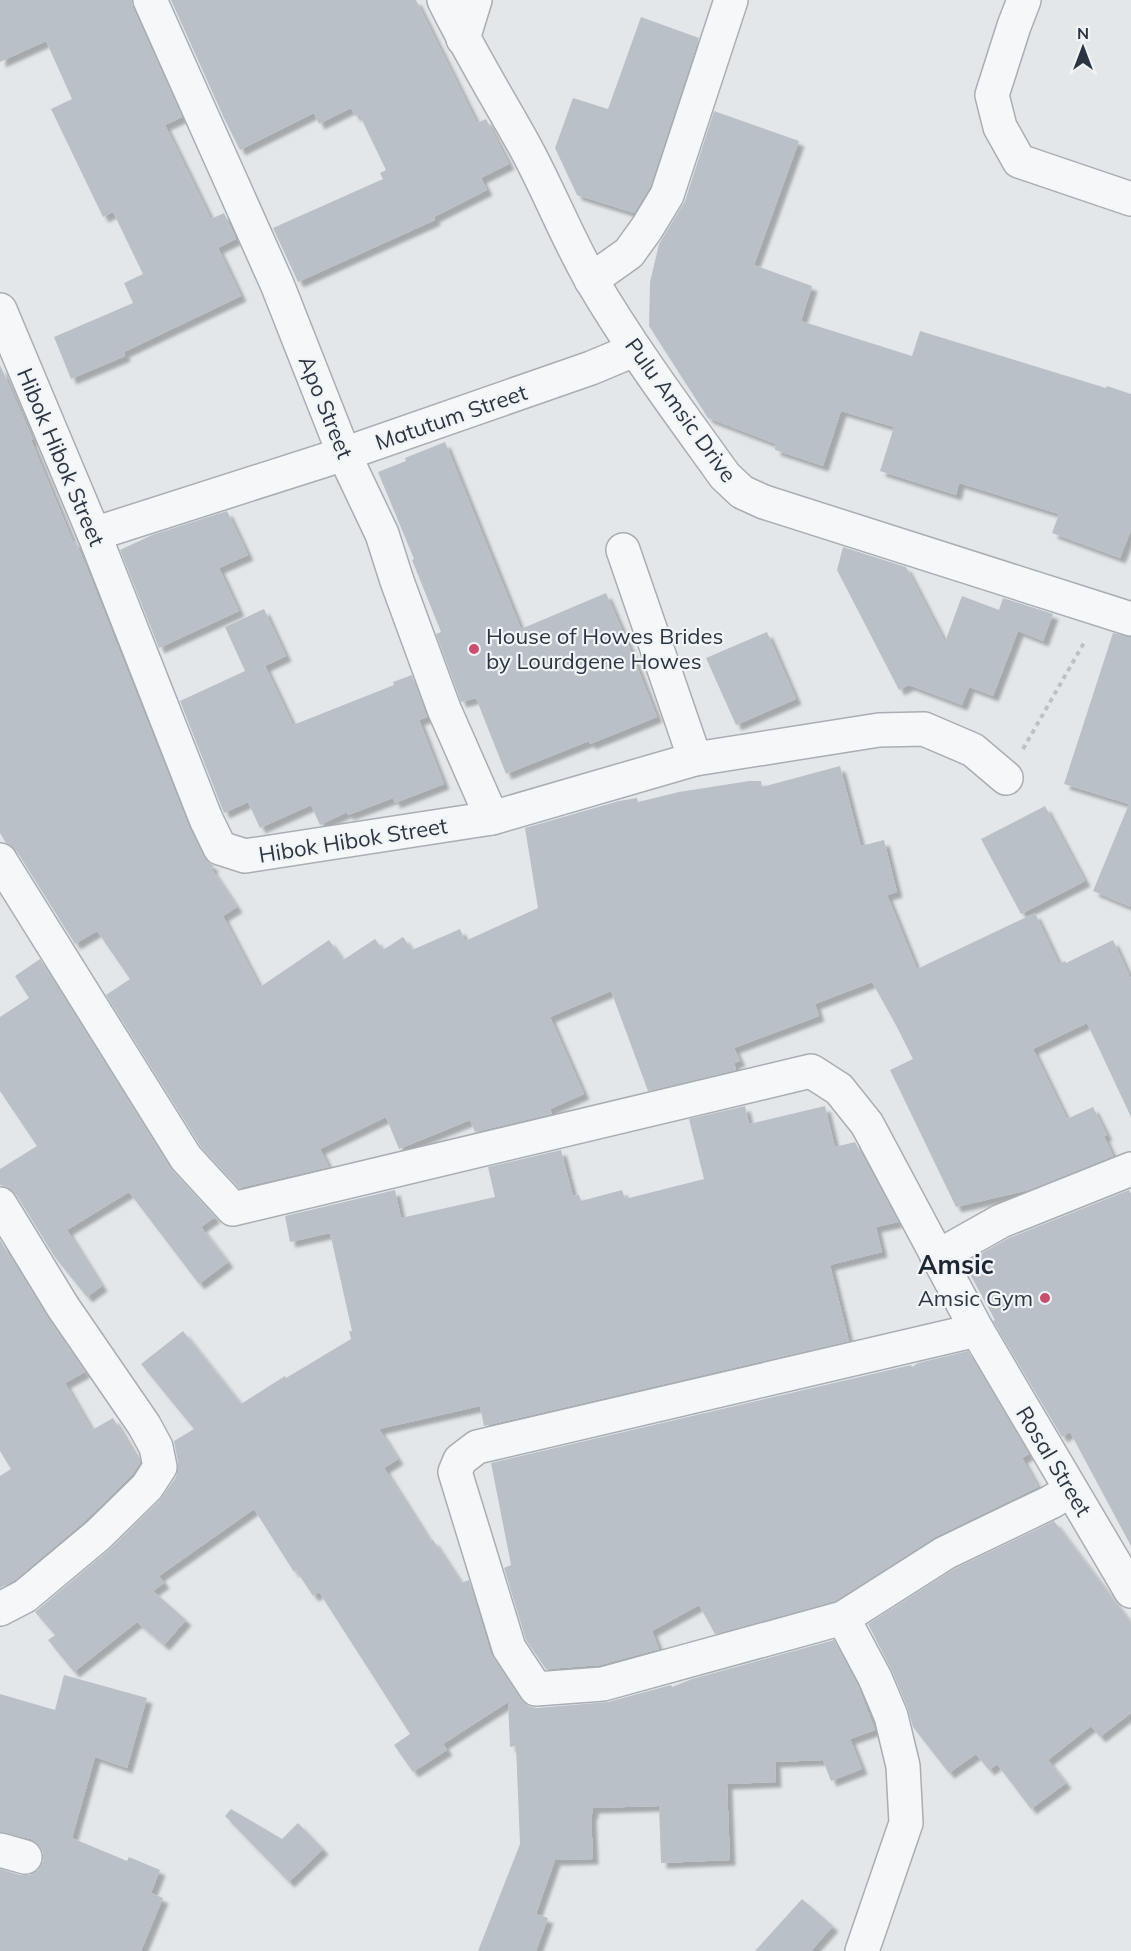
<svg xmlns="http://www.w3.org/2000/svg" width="1131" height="1951" viewBox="0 0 1131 1951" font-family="Mulish,sans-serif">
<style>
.building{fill:#bac0c7;filter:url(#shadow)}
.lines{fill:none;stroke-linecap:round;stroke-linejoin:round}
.street-casing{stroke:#a8aeb4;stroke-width:36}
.path{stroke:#bcc1c6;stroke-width:4;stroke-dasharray:4.5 4.5;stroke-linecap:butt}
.street{stroke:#f5f7f9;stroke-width:33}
.poi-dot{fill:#c84f6e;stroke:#f2f5f8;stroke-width:2}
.labels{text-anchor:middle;stroke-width:4.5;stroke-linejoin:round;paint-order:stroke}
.street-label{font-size:22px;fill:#2b3642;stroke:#f2f5f8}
.poi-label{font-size:22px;fill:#2b3642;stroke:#f2f5f8;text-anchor:start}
.quarter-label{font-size:26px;font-weight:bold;fill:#1d2733;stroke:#f2f5f8}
</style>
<defs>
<filter id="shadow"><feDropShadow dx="5.5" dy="5.5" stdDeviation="1.5" flood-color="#0004"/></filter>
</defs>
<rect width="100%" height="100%" fill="#e3e7ea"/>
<g class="building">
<polygon points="0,0 132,0 133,8 182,117 165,125 211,219 224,213 236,239 218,248 241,296 124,352 125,356 71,379 54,337 133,303 124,283 143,274 113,212 103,217 51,109 72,99 46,41 0,62"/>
<polygon points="171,0 416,0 477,123 486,119 509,164 481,178 487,190 434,217 435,220 298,282 273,228 383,179 380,173 386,170 359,114 355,116 351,108 319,124 314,113 240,150 224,118"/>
<polygon points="641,17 699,38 650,187 634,213 577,195 555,148 573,98 608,109"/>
<polygon points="714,111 799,141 754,265 812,286 801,321 912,356 920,331 1106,388 1107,386 1131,394 1131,530 1120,558 1052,533 1059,514 959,483 956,495 880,471 894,427 841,411 823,466 775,450 776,444 708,418 649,326 650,282 659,244 685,201"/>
<polygon points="0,365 33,440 31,440 73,542 75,541 86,566 189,827 203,856 207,862 214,866 211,868 237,907 223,916 260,987 329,940 343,960 375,939 383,950 403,937 412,950 460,929 465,941 538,908 525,828 619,801 637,798 638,802 679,792 749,781 761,781 762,787 840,766 861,846 884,840 897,892 887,895 917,969 1035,913 1059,964 1065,961 1066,963 1113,940 1131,979 1131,1117 1087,1023 1033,1049 1067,1119 1093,1107 1107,1135 1104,1136 1113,1156 1029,1190 956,1207 890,1070 913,1059 897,1027 872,982 815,1004 819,1016 734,1048 740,1061 734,1063 736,1070 648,1091 611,991 550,1017 584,1094 550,1109 552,1114 475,1132 470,1120 399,1149 386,1117 320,1149 329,1167 239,1188 201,1147 106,995 130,979 97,931 75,944 16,850 6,843 0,833"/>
<polygon points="445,442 521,629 606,593 629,646 657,717 590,744 589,741 506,774 476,698 461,702 436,634 441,632 412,560 414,559 378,472 406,461 405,458"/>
<polygon points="227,511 248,555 219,568 239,611 159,648 120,550 152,535"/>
<polygon points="843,547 906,567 945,642 962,596 999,610 1003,598 1053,614 1043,641 1018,631 993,696 969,687 962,705 909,685 899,690 837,570"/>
<polygon points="264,609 286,656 265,666 293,725 394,685 393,682 412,675 427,717 419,720 444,784 395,803 393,798 348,815 347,812 320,825 311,805 260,828 248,802 224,813 180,701 245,671 225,627"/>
<polygon points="767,632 796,699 736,725 706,658"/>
<polygon points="1113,633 1131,637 1131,907 1093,891 1129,804 1064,784"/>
<polygon points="1045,806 1085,881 1021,914 981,839"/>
<polygon points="40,959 170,1168 215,1217 201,1227 228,1262 199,1284 129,1192 67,1230 102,1286 87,1297 54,1256 16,1194 9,1188 0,1185 0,1169 37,1146 0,1091 0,1017 29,998 15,976"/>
<polygon points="745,1106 749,1124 825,1106 835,1147 855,1142 898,1222 876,1227 882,1252 830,1265 849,1341 484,1426 480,1406 379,1429 398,1459 384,1468 430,1541 433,1540 461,1583 469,1580 491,1654 520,1699 527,1706 537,1708 608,1702 671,1685 672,1687 692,1679 834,1640 858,1686 875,1730 850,1739 862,1769 831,1781 823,1760 775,1762 776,1782 727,1784 730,1860 661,1863 659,1806 593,1808 593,1813 591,1814 593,1859 555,1860 536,1914 548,1918 536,1951 478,1951 520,1844 516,1746 510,1747 508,1702 443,1744 447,1750 413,1772 394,1745 410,1734 319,1592 313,1596 296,1570 294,1572 254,1509 159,1576 164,1583 153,1591 186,1620 164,1645 137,1622 74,1672 48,1640 55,1635 35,1612 111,1548 160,1500 176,1477 178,1463 174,1441 194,1429 141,1364 183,1331 241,1404 285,1376 286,1378 351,1339 349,1331 352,1331 330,1233 290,1242 285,1216 395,1190 401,1218 495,1197 488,1167 561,1150 573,1196 579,1195 581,1201 622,1190 625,1199 704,1179 689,1119"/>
<polygon points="1129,1190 1131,1194 1131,1546 1070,1432 1062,1437 993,1321 995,1320 964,1263 1009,1238"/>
<polygon points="0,1240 48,1318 85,1372 65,1383 92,1430 113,1418 140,1463 132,1475 85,1521 15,1580 0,1588 0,1476 11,1469 0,1451"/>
<polygon points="968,1351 1029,1454 1022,1458 1038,1487 935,1537 835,1601 715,1634 699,1605 652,1631 659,1649 600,1665 546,1669 526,1640 504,1568 511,1565 491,1463 911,1365 912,1367 918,1363"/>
<polygon points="1054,1521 1131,1623 1131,1713 1100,1737 1091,1726 1048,1760 1066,1783 1031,1809 997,1764 989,1770 976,1754 949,1773 913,1727 908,1709 892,1671 868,1624 954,1569"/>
<polygon points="64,1675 147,1698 127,1768 95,1757 72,1838 127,1861 129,1857 160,1870 151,1893 163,1898 141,1951 0,1951 0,1869 20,1875 30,1875 38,1870 43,1861 43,1853 39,1844 31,1839 0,1832 0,1694 55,1710"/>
<polygon points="231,1809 282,1839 298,1823 323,1849 289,1882 225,1816"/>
<polygon points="802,1899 833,1926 811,1951 755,1951"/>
</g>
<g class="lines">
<g class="street-casing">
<g id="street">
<polyline points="150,0 277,284 344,454 382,534 397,581 444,709 492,818"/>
<path d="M444,0C468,49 496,95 523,143C548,188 566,236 592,281C632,349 679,412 725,476L742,492L764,502L1131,619"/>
<polyline points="1024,0 1014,26 992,95 1000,127 1019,161 1131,199"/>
<polyline points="463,39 475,0"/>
<polyline points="591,280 629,253 647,228 667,195 731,0"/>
<polyline points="0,310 94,534 206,819 220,848 245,856 492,818 695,759 879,730 924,729 973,750 1006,778"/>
<polyline points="94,534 344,454 591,368 634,350"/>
<polyline points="623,550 695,759"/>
<polyline points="0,860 186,1158 233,1209 811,1071 839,1089 867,1124 977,1330 1131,1591"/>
<polyline points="0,1204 63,1307 144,1425 156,1447 160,1467 147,1487 98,1535 25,1596 0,1609"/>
<polyline points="937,1257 1001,1221 1131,1169"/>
<polyline points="977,1330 477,1447 460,1460 455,1472 509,1648 536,1689 603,1684 843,1618 945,1553 1051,1502 1071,1490"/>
<polyline points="843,1618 875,1678 891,1716 903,1766 906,1823 862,1951"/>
<polyline points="0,1850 25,1857"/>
</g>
</g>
<polyline class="path" points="1023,749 1085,641"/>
<use href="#street" class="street"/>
</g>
<g class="poi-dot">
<circle cx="474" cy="649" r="6"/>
<circle cx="1045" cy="1298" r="6"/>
</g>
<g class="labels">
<g class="street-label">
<text transform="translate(326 407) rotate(68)" y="8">Apo Street</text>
<text transform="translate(681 410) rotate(54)" y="8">Pulu Amsic Drive</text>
<text transform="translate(451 417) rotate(-19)" y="8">Matutum Street</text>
<text transform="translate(61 457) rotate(67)" y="8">Hibok Hibok Street</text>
<text transform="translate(353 840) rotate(-9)" y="8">Hibok Hibok Street</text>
<text transform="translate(1054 1461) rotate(59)" y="8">Rosal Street</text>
</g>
<g class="poi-label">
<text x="486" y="644">House of Howes Brides<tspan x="486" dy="25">by Lourdgene Howes</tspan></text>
<text x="1033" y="1306" text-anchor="end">Amsic Gym</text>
</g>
<g class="quarter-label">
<text x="956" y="1274">Amsic</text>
</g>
</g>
<g transform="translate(1083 48)" stroke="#f2f5f8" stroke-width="4.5" paint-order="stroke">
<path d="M0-4.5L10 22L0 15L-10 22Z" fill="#2b3642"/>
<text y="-9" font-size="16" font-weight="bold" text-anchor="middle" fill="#2b3642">N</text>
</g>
</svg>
